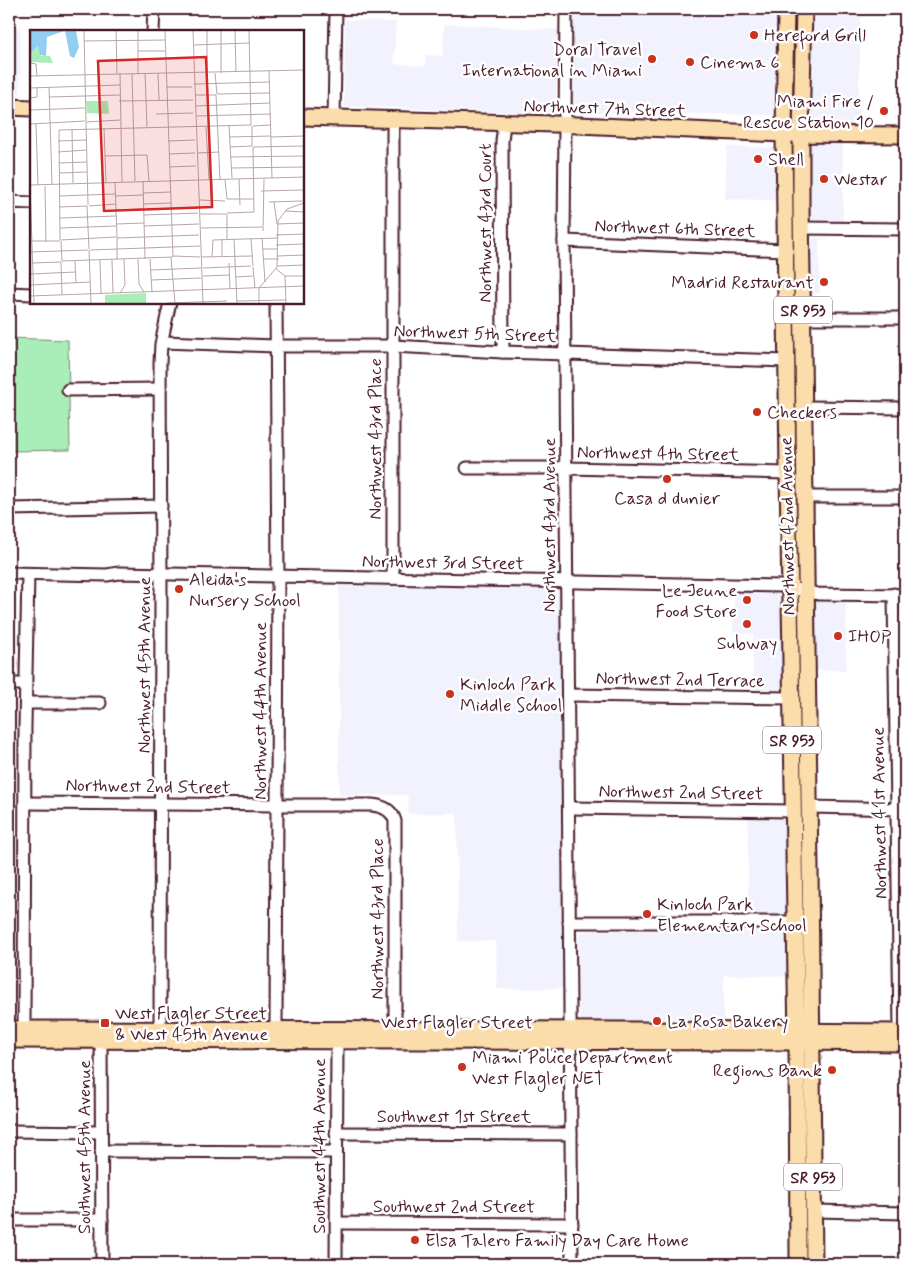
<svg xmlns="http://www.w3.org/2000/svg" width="914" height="1273" viewBox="0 0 914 1273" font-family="Mynerve,sans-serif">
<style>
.built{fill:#f1f2fe}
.green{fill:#a9edb8;stroke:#7a8672}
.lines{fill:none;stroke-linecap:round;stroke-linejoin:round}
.minor-casing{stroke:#4a1f2b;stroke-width:15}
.major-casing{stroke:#4a1f2b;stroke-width:19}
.minor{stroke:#fff;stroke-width:11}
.major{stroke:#faddab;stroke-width:15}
.poi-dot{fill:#c8321e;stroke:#fff;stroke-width:2}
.labels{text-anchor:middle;stroke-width:5;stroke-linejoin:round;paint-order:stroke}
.shield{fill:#fff;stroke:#80626b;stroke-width:1}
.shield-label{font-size:16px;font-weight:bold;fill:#4a1f2b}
.poi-label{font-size:18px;fill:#4a1f2b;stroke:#fff;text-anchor:start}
.street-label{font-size:18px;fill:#4a1f2b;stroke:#fff}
.inset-road{fill:none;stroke:#b7a5aa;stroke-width:1}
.view{fill:#d62828;fill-opacity:0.15;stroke:#d62828;stroke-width:2.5}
.inset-edge{fill:none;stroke:#4a1f2b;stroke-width:2.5}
</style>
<rect width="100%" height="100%" fill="#fff"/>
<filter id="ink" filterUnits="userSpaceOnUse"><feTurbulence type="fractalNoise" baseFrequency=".02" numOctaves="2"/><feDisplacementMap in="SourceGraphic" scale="10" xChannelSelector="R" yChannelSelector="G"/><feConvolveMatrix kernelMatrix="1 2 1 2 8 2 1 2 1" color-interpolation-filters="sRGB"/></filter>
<g filter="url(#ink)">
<g class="built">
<polygon points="574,9 779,9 777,115 572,112"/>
<polygon points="813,9 861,9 858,124 843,124 843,221 817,220 811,218 809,211 808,201 725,199 727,147 808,148"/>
<polygon points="345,20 396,22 394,64 425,66 426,55 443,56 444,24 559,30 555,110 551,113 538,113 344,106"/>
<polygon points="9,28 20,28 20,96 9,95"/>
<polygon points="815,238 829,238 829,239 819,239 820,293 813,293 812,240"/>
<polygon points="339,583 554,586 559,589 561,593 565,988 497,989 496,941 458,941 457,813 408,814 408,795 339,795"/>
<polygon points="734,591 784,591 784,601 846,599 846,670 784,670 784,690 753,689 753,634 733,633"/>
<polygon points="748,818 786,818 788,976 724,975 723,1023 586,1023 581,1020 579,1013 578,937 581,933 586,931 748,931"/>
</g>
<polygon class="green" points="9,338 68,340 70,450 9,451"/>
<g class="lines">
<g class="minor-casing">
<g id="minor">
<polyline points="566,9 564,241 572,1264"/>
<polyline points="153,31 154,9"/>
<polyline points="334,118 336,9"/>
<polyline points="393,120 393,578"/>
<polyline points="9,202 31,203"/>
<polyline points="801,228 905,229"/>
<polyline points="564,241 785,250"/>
<polyline points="9,293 31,294"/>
<polyline points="276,302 278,576 276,1029"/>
<polyline points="803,318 905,318"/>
<polyline points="162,342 276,346 393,346 503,352 787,361"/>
<polyline points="503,352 502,141 504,123"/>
<polyline points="68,390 160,389"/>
<polyline points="804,407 905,408"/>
<polyline points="467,468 566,468 788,473"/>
<polyline points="805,497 905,497"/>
<polyline points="9,509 161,506"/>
<polyline points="9,573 107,575 119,573 782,586 818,594 905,595"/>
<polyline points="894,594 900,1032"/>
<polyline points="9,684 26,684"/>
<polyline points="568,695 791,698"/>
<polyline points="26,703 100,703"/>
<path d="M25,803L278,805H372C383,806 392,810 395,821V1029"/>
<polyline points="809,807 905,809"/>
<polyline points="569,808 793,811"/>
<polyline points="569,922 794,922"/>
<polyline points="160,1029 161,583 160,363 161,344 170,302"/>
<polyline points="101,1033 102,1264"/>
<polyline points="24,1035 25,726 28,574"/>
<polyline points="9,1131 101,1132"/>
<polyline points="336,1133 571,1134"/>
<polyline points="101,1151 336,1152"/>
<polyline points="814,1211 905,1213"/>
<polyline points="9,1220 102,1220"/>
<polyline points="337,1223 572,1224"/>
<polyline points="336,1264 337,1041 339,1035"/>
</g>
</g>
<g class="major-casing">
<g id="major">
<polyline points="786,9 784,134 788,473 797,1042 798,1264"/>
<polyline points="804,9 801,134 801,204 810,869 814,1264"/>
<polyline points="9,107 31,108"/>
<polyline points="302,117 555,124 784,134 905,135"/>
<polyline points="9,1029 638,1030 905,1032"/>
<polyline points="9,1040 788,1042 905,1043"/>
</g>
</g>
<use href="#minor" class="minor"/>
<use href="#major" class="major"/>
</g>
</g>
<g class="poi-dot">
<circle cx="754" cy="35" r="5"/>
<circle cx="652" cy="59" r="5"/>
<circle cx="690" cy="62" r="5"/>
<circle cx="884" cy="111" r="5"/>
<circle cx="758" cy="159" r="5"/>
<circle cx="824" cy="179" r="5"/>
<circle cx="824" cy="282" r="5"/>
<circle cx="757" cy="412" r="5"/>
<circle cx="667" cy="479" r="5"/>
<circle cx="179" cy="589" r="5"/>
<circle cx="747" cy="600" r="5"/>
<circle cx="747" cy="624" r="5"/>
<circle cx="838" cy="636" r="5"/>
<circle cx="450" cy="694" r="5"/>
<circle cx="647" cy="914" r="5"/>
<circle cx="657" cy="1021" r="5"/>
<rect x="100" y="1018" width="10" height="10" rx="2.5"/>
<circle cx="462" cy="1067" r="5"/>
<circle cx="832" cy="1070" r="5"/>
<circle cx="415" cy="1240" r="5"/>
</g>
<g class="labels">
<g class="shield">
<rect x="774" y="296.5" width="58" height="27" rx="4"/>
<rect x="763" y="726.5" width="58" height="27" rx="4"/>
<rect x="784" y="1163.5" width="58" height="27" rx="4"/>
</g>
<g class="shield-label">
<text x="803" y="316">SR 953</text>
<text x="792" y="746">SR 953</text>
<text x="813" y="1183">SR 953</text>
</g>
<g class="poi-label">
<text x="764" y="41">Hereford Grill</text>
<text x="642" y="55" text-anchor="end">Doral Travel<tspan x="642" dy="21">International in Miami</tspan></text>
<text x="700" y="68">Cinema 6</text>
<text x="874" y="107" text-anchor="end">Miami Fire /<tspan x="874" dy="21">Rescue Station 10</tspan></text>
<text x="768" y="165">Shell</text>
<text x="834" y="185">Westar</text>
<text x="814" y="288" text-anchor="end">Madrid Restaurant</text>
<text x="767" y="418">Checkers</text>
<text x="667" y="504" text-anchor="middle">Casa d dunier</text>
<text x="189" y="585">Aleida's<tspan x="189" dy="21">Nursery School</tspan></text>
<text x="737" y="596" text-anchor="end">Le Jeune<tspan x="737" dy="21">Food Store</tspan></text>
<text x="848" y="642">IHOP</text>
<text x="747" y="649" text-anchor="middle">Subway</text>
<text x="460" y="690">Kinloch Park<tspan x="460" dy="21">Middle School</tspan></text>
<text x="657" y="910">Kinloch Park<tspan x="657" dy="21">Elementary School</tspan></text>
<text x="115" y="1019">West Flagler Street<tspan x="115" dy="21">&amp; West 45th Avenue</tspan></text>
<text x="667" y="1027">La Rosa Bakery</text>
<text x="472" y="1063">Miami Police Department<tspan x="472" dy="21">West Flagler NET</tspan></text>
<text x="822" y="1076" text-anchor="end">Regions Bank</text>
<text x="425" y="1246">Elsa Talero Family Day Care Home</text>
</g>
<g class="street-label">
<text transform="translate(605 108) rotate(2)" y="6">Northwest 7th Street</text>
<text transform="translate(485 223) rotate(-90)" y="6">Northwest 43rd Court</text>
<text transform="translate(675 228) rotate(2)" y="6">Northwest 6th Street</text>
<text transform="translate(475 333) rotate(2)" y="6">Northwest 5th Street</text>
<text transform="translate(375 439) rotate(-90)" y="6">Northwest 43rd Place</text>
<text transform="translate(658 453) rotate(1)" y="6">Northwest 4th Street</text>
<text transform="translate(549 525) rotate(-90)" y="6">Northwest 43rd Avenue</text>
<text transform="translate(787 526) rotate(-91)" y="6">Northwest 42nd Avenue</text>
<text transform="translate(443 562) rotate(1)" y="6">Northwest 3rd Street</text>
<text transform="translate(144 665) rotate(-90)" y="6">Northwest 45th Avenue</text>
<text transform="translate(680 679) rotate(1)" y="6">Northwest 2nd Terrace</text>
<text transform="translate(260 711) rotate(-90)" y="6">Northwest 44th Avenue</text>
<text transform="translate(148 786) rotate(1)" y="6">Northwest 2nd Street</text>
<text transform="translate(681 792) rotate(1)" y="6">Northwest 2nd Street</text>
<text transform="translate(879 813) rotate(-91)" y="6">Northwest 41st Avenue</text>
<text transform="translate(377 919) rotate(-90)" y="6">Northwest 43rd Place</text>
<text x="457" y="1028">West Flagler Street</text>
<text x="454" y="1122">Southwest 1st Street</text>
<text transform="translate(319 1146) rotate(-90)" y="6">Southwest 44th Avenue</text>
<text transform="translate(84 1147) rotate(-90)" y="6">Southwest 45th Avenue</text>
<text x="454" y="1212">Southwest 2nd Street</text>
</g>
</g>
<g transform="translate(30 30)">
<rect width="274" height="274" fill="#fff"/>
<path d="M8,16L11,26H20L23,33L0,32V23ZM56,71H78L79,84L57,83ZM116,263V273H75V265Z" fill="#a9edb8"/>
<path d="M0,1H34L17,7L16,26L10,25L8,16L0,23ZM35,1H46L49,17L44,28L40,26Z" fill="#92cdf2"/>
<path class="inset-road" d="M54,1L56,91M86,1L87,43M108,1V43M163,1L173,273M177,1V43M191,1V43M205,1L206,42M219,1L221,95M54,11L135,10M163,15L219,13M108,21H135M0,33L6,34L7,46M239,41L242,148M90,43L92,152M115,43L117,97M128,43L129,70M185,43L187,64M102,44L105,151M0,46L274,40M164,54L240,52M19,57L22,154M136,57H162M0,58L90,55M187,64L240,63M165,65H186M186,65L190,150M19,67L90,65M0,68L7,67V57M89,71L163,70M165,76L240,73M0,80L55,78M126,84L163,83M166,86L241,84M56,92L58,175M56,92L90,90M0,94L55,91M6,94L8,155M199,96L202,148M222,96V116M223,96L241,95M176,97L179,149M74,98L76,153M42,100L43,153M200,107L241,106M241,107L274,106M28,111L56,110M138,111L165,110M200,117L222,116M223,117L274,116M28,122L56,120M167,123L189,122M139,124L165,123M75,126L117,125L119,151M201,127L274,126M29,133L57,132M139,137L166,136M201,138L274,137M29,143L57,142M209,149L210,175M182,150L183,177M195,150L197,169M113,151L115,229M85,152L87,207M0,155L4,273M0,155L274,147M15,156L16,212M231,161L274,160M113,163L141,162M29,166L85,164M85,166L113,165M197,169H224M170,170L195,171M239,172L272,171M244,172L247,194M113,174L141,173M57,176L59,219M59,176L86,174M29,177L57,176M86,180L113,179M255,181L274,182M197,183L224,182L223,117M170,184H196M114,185L168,183M30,188L86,186M86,194L114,193M247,194L274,193M114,196L169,194M30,198L86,196M171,198L232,197M233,201L234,149M246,205L274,204M87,208L169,205M232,208L235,252M192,209V226M197,209V184M204,209L207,273M221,209L223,236M30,210L29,100L221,95M31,210L86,207M0,211H30M31,211L32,231M246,215L274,214M232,219H248M59,220L61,273M60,220L170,216M1,222L58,220M143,226L170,227M247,226L274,225M172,227L222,226M182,227L183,210L248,208M141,228L145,273M108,229L109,254L114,262M120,229L122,262M233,229H249M70,230L71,264M82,230L83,263M87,230V207M32,231L143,227L135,1M45,231L46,253M31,232L32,265M2,233L31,232M199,233L200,259M247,236L274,235M223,237L225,258M173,238L221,236M246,239L255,246H274M121,240L171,238M0,244L46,242M173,246L200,245M255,246L256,273M206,247L223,246M121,250L171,248M0,255L60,252M90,263L95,255L94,229M0,266L274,256M207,271L256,270M137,273L197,271M229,273V258L247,237L248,191L257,179L274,173"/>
<path class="view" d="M176,27L182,177L74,181L68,31Z"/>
<rect width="274" height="274" class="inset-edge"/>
</g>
<rect width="914" height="1273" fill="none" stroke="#fff" stroke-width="30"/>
<rect x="15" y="15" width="884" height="1243" fill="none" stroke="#4a1f2b" stroke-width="2" filter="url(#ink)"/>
</svg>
